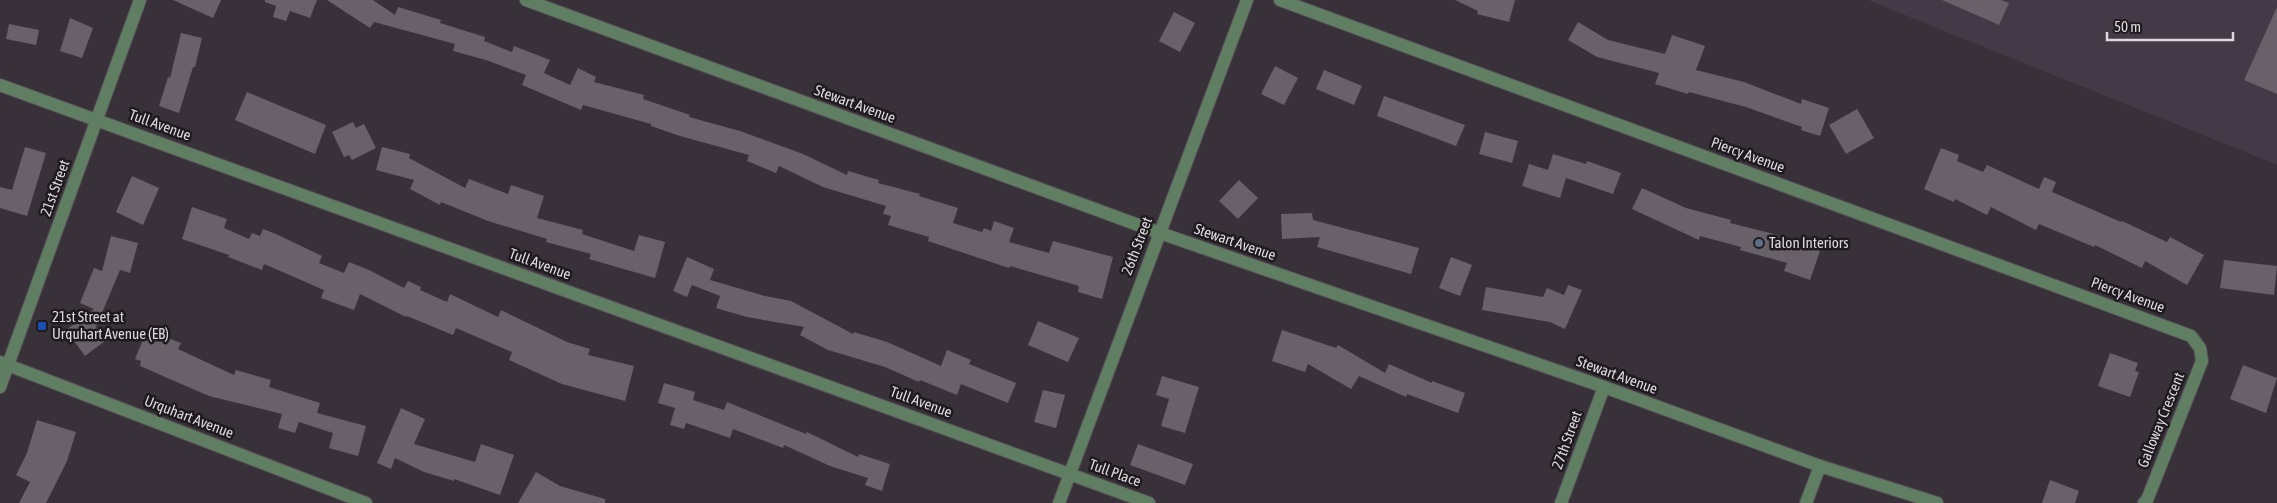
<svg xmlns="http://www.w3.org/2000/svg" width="2277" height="503" viewBox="0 0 2277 503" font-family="'Asap Condensed',sans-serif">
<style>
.built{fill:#443947}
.building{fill:#69616a}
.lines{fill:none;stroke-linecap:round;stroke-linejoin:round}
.minor-casing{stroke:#564f58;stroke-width:14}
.minor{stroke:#607e61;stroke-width:12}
.service-dot{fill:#5c6f8a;stroke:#1e1a1e;stroke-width:2}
.transit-dot{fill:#1a4fb4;stroke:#1e1a1e;stroke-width:2}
.labels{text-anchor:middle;stroke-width:5;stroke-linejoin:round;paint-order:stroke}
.street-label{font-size:15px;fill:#ded9df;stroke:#1e1a1e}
.poi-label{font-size:15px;fill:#ded9df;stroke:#1e1a1e;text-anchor:start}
</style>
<rect width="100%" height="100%" fill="#38313a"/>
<polygon class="built" points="1868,0 2277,0 2277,165"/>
<g class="building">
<polygon points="173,0 221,0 213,18"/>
<polygon points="265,0 317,0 310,18 290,11 286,21 273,17 276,6 265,2"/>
<polygon points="327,0 373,0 395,15 398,7 441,20 440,23 485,37 484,41 512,52 514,46 550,60 544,73 570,85 578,68 596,77 594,82 644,95 643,99 690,115 689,117 740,131 803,154 847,175 848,171 879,180 878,183 920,194 919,196 958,208 953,223 982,232 984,228 991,231 994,221 1014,228 1009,242 1049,253 1053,241 1113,257 1102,299 1078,292 1079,286 1010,266 1009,268 928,241 929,237 888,225 891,216 883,214 886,206 823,187 779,166 776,173 747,161 749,155 680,136 651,126 651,124 583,105 581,110 522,85 526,75 486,60 453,51 455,44 374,22 370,28"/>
<polygon points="1455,0 1515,0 1509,22 1477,14 1478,11"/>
<polygon points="1942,0 2001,0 2009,3 1999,25"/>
<polygon points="2277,7 2277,94 2244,80"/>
<polygon points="1174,12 1195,23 1180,52 1159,41"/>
<polygon points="70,18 93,28 82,58 60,51"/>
<polygon points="1578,22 1608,40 1665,54 1672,35 1705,46 1696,70 1744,82 1801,104 1802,99 1829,108 1820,136 1801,130 1802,127 1746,107 1689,92 1688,94 1655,84 1659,73 1597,57 1568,40"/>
<polygon points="9,24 39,30 36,45 6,39"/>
<polygon points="181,33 202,38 195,67 193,67 179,113 159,106 168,77 170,78"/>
<polygon points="1275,66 1298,78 1284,105 1261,94"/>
<polygon points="1324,70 1362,86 1354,105 1316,89"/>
<polygon points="247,92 326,125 315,154 235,120"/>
<polygon points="1384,96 1465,125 1456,146 1377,116"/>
<polygon points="1857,109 1874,138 1846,154 1829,125"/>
<polygon points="353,122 356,128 364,124 376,148 352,160 349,155 344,157 332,132"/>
<polygon points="1485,132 1518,141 1512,163 1479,154"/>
<polygon points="25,147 46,153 27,216 0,208 0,187 12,190"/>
<polygon points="382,147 410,154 409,158 465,188 469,179 508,194 511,185 544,196 537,218 583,230 582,234 634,251 639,235 665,242 655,278 589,259 591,254 546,242 547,239 488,221 441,202 440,205 410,189 414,180 376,170"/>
<polygon points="1941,148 1959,155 1957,161 1983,172 1987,165 2039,189 2044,177 2056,182 2052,192 2121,222 2122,221 2167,242 2170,237 2204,255 2187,285 2145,261 2142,268 2095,245 2094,247 2039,224 2036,230 1991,207 1987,215 1955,199 1954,202 1924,189"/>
<polygon points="1553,154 1586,164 1587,161 1621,173 1613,194 1566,178 1560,198 1522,186 1529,164 1548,170"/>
<polygon points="132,176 159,188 143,225 116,212"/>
<polygon points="1239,180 1258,198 1238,219 1219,201"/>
<polygon points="1642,188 1686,208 1731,220 1730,223 1778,235 1778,237 1820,251 1810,280 1784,271 1787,263 1740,250 1741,247 1700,236 1699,240 1632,209"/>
<polygon points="192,207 227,219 224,228 249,239 252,233 260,236 263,229 276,234 322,256 319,263 344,273 349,262 369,270 404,288 408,281 421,287 420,290 447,302 450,294 498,317 501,310 567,342 590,349 588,355 634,366 625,401 562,384 509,360 512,352 456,328 453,335 407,316 406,317 360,294 354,310 321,298 324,290 264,264 262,270 228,257 229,255 182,239"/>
<polygon points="1312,213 1313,220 1419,248 1411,274 1317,247 1320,237 1282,239 1281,214"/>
<polygon points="111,236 138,243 130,273 120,270 96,327 105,341 85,356 66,330 94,309 80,303 94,268 102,271"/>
<polygon points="687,257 714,269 710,280 765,296 791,301 853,334 854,332 887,342 941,366 947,350 971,360 969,364 1016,383 1008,403 961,384 957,395 920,380 919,382 885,367 828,350 800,335 804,327 747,317 716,308 720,296 692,285 687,297 673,291"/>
<polygon points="1451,257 1472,265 1460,296 1439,288"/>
<polygon points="2224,260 2277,266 2274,295 2220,288"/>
<polygon points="1568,285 1582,290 1565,329 1550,322 1482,310 1486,287 1543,297 1547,288 1564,295"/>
<polygon points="1038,321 1079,338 1068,362 1028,345"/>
<polygon points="147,330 181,343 178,349 234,375 236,370 271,380 269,387 320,403 317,413 366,426 358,456 329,448 333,433 299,422 295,433 278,428 282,414 209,396 140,366 141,361 135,359"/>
<polygon points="1282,330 1336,348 1338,345 1385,373 1389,364 1432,383 1432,381 1465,393 1458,413 1407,394 1406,397 1359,376 1351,389 1308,364 1305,372 1272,361"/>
<polygon points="2110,353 2138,363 2135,371 2139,372 2130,397 2098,386"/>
<polygon points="2243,365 2277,378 2266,413 2230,399"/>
<polygon points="1162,376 1199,387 1185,433 1161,426 1169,399 1156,395"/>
<polygon points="664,383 695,392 693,400 724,410 727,402 806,434 807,432 858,457 859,454 890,464 882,491 865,485 868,478 830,466 784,445 783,448 733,429 730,438 686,423 684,429 670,425 675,408 658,403"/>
<polygon points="1043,390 1065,395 1056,428 1034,422"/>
<polygon points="401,408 425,419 414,444 475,462 481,444 514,455 500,495 454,479 454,481 424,472 395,458 391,469 377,463"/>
<polygon points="37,420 76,432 67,461 46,503 19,503 30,482 16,475 27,453"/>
<polygon points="1138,444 1193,464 1185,485 1130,465"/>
<polygon points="536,472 560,486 605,499 605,503 518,503"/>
<polygon points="2050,480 2079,491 2075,503 2042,503"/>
</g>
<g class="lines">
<g class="minor-casing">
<g id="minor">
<polyline points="526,0 1160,233 1604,387 1820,466 1937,503"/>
<polyline points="1280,0 2191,336 2200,348 2202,361 2147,500 2144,503"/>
<polyline points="0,85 1149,503"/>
<polyline points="0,362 366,503"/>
<polyline points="0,387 140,0"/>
<polyline points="1059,503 1247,0"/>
<polyline points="1561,503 1604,387"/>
<polyline points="1806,503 1820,466"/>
</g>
</g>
<use href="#minor" class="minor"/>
</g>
<circle class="service-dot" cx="1759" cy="243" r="5"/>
<rect class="transit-dot" x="37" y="321" width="10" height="10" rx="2.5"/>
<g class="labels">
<g class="street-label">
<text transform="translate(855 104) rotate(20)" y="5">Stewart Avenue</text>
<text transform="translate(160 125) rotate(20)" y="5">Tull Avenue</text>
<text transform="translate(1748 155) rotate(20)" y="5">Piercy Avenue</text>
<text transform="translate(55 188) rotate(-70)" y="5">21st Street</text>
<text transform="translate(1235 242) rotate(19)" y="5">Stewart Avenue</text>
<text transform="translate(1137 246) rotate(-69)" y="5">26th Street</text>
<text transform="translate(540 264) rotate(20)" y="5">Tull Avenue</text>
<text transform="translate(2128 295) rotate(20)" y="5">Piercy Avenue</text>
<text transform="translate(1617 375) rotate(20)" y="5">Stewart Avenue</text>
<text transform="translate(921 402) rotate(20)" y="5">Tull Avenue</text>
<text transform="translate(189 417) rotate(21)" y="5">Urquhart Avenue</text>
<text transform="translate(2161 420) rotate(-68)" y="5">Galloway Crescent</text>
<text transform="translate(1567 440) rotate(-70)" y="5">27th Street</text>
<text transform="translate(1115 473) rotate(20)" y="5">Tull Place</text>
</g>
<g class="poi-label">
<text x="1769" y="248">Talon Interiors</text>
<text x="52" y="322">21st Street at<tspan x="52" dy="17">Urquhart Avenue (EB)</tspan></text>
</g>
</g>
<path d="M2107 32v8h126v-8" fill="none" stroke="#ded9df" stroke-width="2.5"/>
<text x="2114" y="32" font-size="15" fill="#ded9df" stroke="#1e1a1e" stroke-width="4" paint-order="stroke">50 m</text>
</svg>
